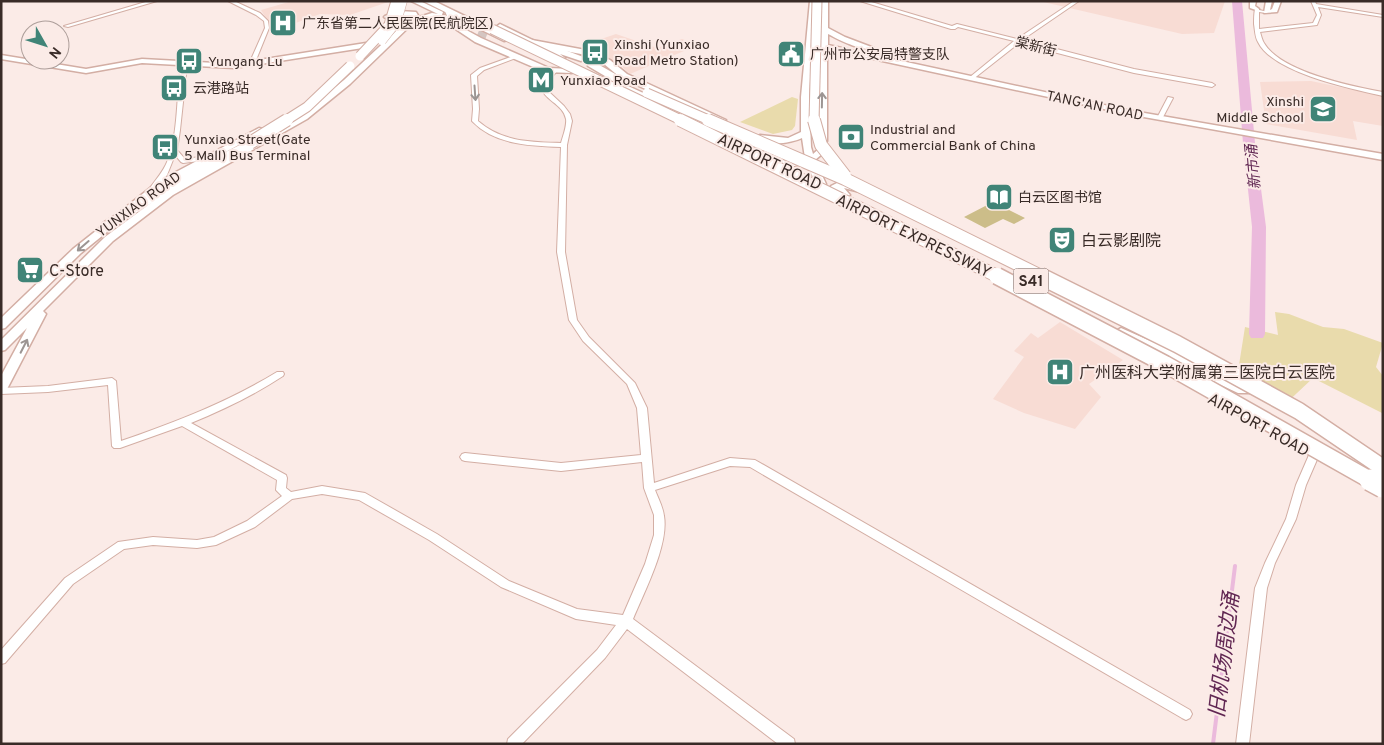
<svg xmlns="http://www.w3.org/2000/svg" width="1384" height="745" viewBox="0 0 1384 745" font-family="Overpass,'Noto Sans SC',sans-serif">
<style>
.built{fill:#f8dcd4}
.green{fill:#e9dbac}
.forest{fill:#ccbd89}
.lines{fill:none;stroke-linecap:round;stroke-linejoin:round}
.stream{stroke:#ebbadc;stroke-width:4}
.river{fill:#ebbadc;fill-rule:evenodd}
.highway-tunnel{stroke:#d4c5c1;stroke-width:9;stroke-dasharray:9 5;stroke-linecap:butt}
.street-casing{stroke:#d3aea4;stroke-width:2}
.secondary-casing{stroke:#d3aea4;stroke-width:3}
.highway-casing{stroke:#d3aea4;stroke-width:3}
.street{fill:#fff;fill-rule:evenodd}
.secondary{fill:#fff;fill-rule:evenodd}
.highway{fill:#fff;fill-rule:evenodd}
.secondary-bridge-casing{stroke:#d3aea4;stroke-width:9;stroke-linecap:butt}
.highway-bridge-far3-casing{stroke:#d3aea4;stroke-width:11;stroke-linecap:butt}
.highway-bridge-far2-casing{stroke:#d3aea4;stroke-width:14;stroke-linecap:butt}
.highway-bridge-far1-casing{stroke:#d3aea4;stroke-width:19;stroke-linecap:butt}
.highway-bridge-casing{stroke:#d3aea4;stroke-width:24;stroke-linecap:butt}
.secondary-bridge{stroke:#fff;stroke-width:8}
.highway-bridge-far3{stroke:#fff;stroke-width:9}
.highway-bridge-far2{stroke:#fff;stroke-width:12}
.highway-bridge-far1{stroke:#fff;stroke-width:16}
.highway-bridge{stroke:#fff;stroke-width:21}
.oneway{stroke:#9c9593}
.labels{text-anchor:middle;stroke-width:4;stroke-linejoin:round;paint-order:stroke}
.far-poi-label{font-size:14px;fill:#392b27;stroke:#fbebe7;text-anchor:start}
.far-street-label{font-size:14px;fill:#392b27;stroke:#fbebe7}
.far-water-label{font-size:15px;font-style:italic;fill:#612753;stroke:#fbebe7}
.shield{fill:#fbebe7;stroke:#736561;stroke-width:1}
.shield-label{font-size:15px;font-weight:bold;fill:#392b27}
.street-label{font-size:16px;fill:#392b27;stroke:#fbebe7}
.poi-label{font-size:16px;fill:#392b27;stroke:#fbebe7;text-anchor:start}
.near-water-label{font-size:21px;font-style:italic;fill:#612753;stroke:#fbebe7}
</style>
<rect width="100%" height="100%" fill="#fbebe7"/>
<g class="built">
<polygon points="292,1 387,1 388,2 350,15 320,14 274,31 261,10"/>
<polygon points="1039,1 1225,1 1214,33 1182,34"/>
<polygon points="616,34 657,48 682,39 698,45 630,74 620,65 583,45"/>
<polygon points="1311,81 1383,96 1383,126 1353,121 1357,140 1266,124 1260,82"/>
<polygon points="1060,322 1123,360 1089,384 1101,397 1075,429 1024,413 993,399 1024,357 1014,351 1031,333 1038,338"/>
</g>
<g class="green">
<polygon points="792,97 798,99 795,126 792,130 773,134 740,122"/>
<polygon points="1275,312 1289,314 1323,327 1344,329 1383,343 1376,367 1383,376 1382,413 1313,378 1281,408 1239,365 1245,327 1278,335"/>
</g>
<polygon class="forest" points="993,202 1025,218 1014,224 1003,219 985,228 964,217"/>
<g class="lines">
<polyline class="stream" points="1213,744 1235,566"/>
<polygon class="river" points="1232,1 1242,1 1255,143 1266,227 1265,334 1263,338 1251,338 1249,334 1252,227 1243,143"/>
<polyline class="highway-tunnel" points="478,33 488,37"/>
<g class="street-casing">
<g id="street">
<polygon points="149,1 157,1 68,27 64,26"/>
<polygon points="228,1 234,1 260,13 268,21 269,28 254,65 249,64 265,28 264,21 256,15"/>
<polygon points="860,1 868,1 952,26 957,24 1017,39 1074,1 1079,1 1022,40 1134,69 1212,83 1215,85 1212,87 1134,73 1019,43 972,80 970,79 970,77 1014,41 958,27 955,29 951,29"/>
<path d="M1311,1H1315L1316,4L1383,15V17L1318,7L1321,15L1317,25L1260,32C1261,35 1262,40 1264,43C1281,72 1351,86 1383,92V96C1352,89 1273,73 1258,42C1255,37 1255,30 1254,24C1254,19 1254,14 1255,9L1268,12L1266,13L1259,12V29L1313,23L1317,15Z"/>
<path d="M516,55L521,56L484,70L477,76L479,109L478,121C502,142 531,142 561,143C563,136 567,126 566,119C563,103 543,101 540,84L552,70L557,71L546,84L547,90L564,106L570,114L572,121L567,145L565,252L577,320L589,337L635,383L647,408L654,483L730,458L755,460L1190,710L1192,714L1190,718L1186,720L1182,718L750,467L730,466L655,490C658,498 663,507 664,516C669,545 644,592 633,619L794,739L795,744H778L627,629L605,658L522,744H507L508,739L597,650L616,625L576,619L501,587L429,540L359,500L322,494L292,499L255,527L216,545L197,548L153,545L124,549L73,584L5,663L1,664V650L65,578L118,542L153,537L197,540L214,537L247,521L282,496L276,490L277,480L182,426L120,448H114L112,446L108,385L48,392L1,394V388L48,386L112,378L116,381L121,441C176,422 228,402 277,372H283L284,374L283,376C254,395 223,410 191,423L286,475L287,478L286,488L291,492L322,486L365,493L437,534L509,581L577,609L623,615L645,564L654,535V515L644,488L642,462L561,471L465,461L462,460L460,457L462,454L465,453L561,463L641,455L637,408L627,384L583,341L569,320L557,252L561,147C530,146 495,145 472,121L473,109L471,75L480,68Z"/>
<path d="M184,63L187,65L180,130L177,150L185,159L207,156L210,158L207,160L183,163L181,162L175,155L167,175L155,189H151L150,188C156,179 163,172 167,162C179,132 176,96 181,65Z"/>
<polygon points="1168,97 1173,98 1162,119 1158,119 1157,118"/>
<polygon points="1314,451 1317,452 1319,455 1306,485 1296,519 1275,563 1267,588 1249,744 1236,744 1255,588 1265,563 1286,519 1296,485 1309,455 1311,452"/>
</g>
</g>
<g class="secondary-casing">
<g id="secondary">
<polygon points="411,1 420,1 443,12 442,15 447,16 445,11 450,10 459,26 481,38 549,68 572,69 576,71 572,73 545,72 475,42 454,28 449,20 432,17 413,23 350,84 307,119 173,195 113,241 43,311 46,314 7,389 1,393 1,376 27,328 5,350 1,351 1,340 105,237 167,191 301,115 344,80 412,16 400,15 387,19 384,17 385,16 399,11 416,12 419,17 432,13 438,14"/>
<path d="M810,1H816L813,41L820,43L822,1H828V28L845,37L874,48C865,53 837,39 828,34V45L1127,110L1383,154V160L1127,114L827,49V141L823,144L819,141L820,47L812,46L809,97L811,147L813,154L821,147L828,149L815,160L826,184L821,187L818,186L806,164L788,167L769,161C777,156 793,163 805,158L802,138C789,144 767,146 756,138L760,135L788,138L801,132V97Z"/>
<polygon points="1250,1 1256,1 1255,6 1259,9 1259,11 1250,8"/>
<polygon points="1266,1 1272,1 1270,10 1272,9 1275,1 1281,1 1277,12 1264,13"/>
<polygon points="532,40 591,51 610,60 627,74 726,120 719,122 621,78 604,64 586,55 529,44 528,42"/>
<polygon points="366,43 369,43 369,47 234,68 142,63 86,73 1,59 1,55 86,69 142,59 234,64"/>
<polygon points="259,128 266,130 165,185 81,253 5,328 1,329 1,318 73,249 159,181"/>
</g>
</g>
<g class="highway-casing">
<g id="highway">
<polygon points="423,1 434,1 512,39 504,41"/>
<polygon points="500,24 547,47 554,46 586,58 581,61 560,54 565,58 557,60 497,29 496,27"/>
<polygon points="588,62 594,62 617,75 618,77 615,80 665,103 660,106 656,105 608,84 607,82 610,79 588,66"/>
<polygon points="250,140 254,141 254,145 185,182 115,226 105,226 103,223 177,176"/>
<path d="M772,140L776,141L778,147C770,155 755,160 746,152L752,149H762L768,141Z"/>
<path d="M843,180L864,185L866,188L860,192L844,188L850,195L844,199C837,197 832,194 831,186Z"/>
<polygon points="1121,328 1250,385 1252,389 1250,393 1238,393 1116,336 1113,333"/>
</g>
</g>
<use href="#street" class="street"/>
<use href="#secondary" class="secondary"/>
<use href="#highway" class="highway"/>
<g class="secondary-bridge-casing">
<polyline id="secondary-bridge" points="382,41 397,22 403,1"/>
</g>
<g class="highway-bridge-far3-casing">
<g id="highway-bridge-far3">
<polyline points="492,29 683,121"/>
<polyline points="360,56 389,25 396,1"/>
<polyline points="647,93 711,121"/>
<polyline points="285,121 307,107 350,66"/>
<polyline points="814,121 817,1"/>
</g>
</g>
<g class="highway-bridge-far2-casing">
<g id="highway-bridge-far2">
<polyline points="680,120 999,277"/>
<polyline points="708,120 845,179 1043,277"/>
<polyline points="814,120 821,145 845,176"/>
<polyline points="250,143 287,120"/>
</g>
</g>
<g class="highway-bridge-far1-casing">
<g id="highway-bridge-far1">
<polyline points="997,276 1165,364 1372,481"/>
<polyline points="1040,276 1177,344 1299,411 1383,468"/>
</g>
</g>
<g class="highway-bridge-casing">
<polyline id="highway-bridge" points="1370,480 1383,487"/>
</g>
<use href="#secondary-bridge" class="secondary-bridge"/>
<use href="#highway-bridge-far3" class="highway-bridge-far3"/>
<use href="#highway-bridge-far2" class="highway-bridge-far2"/>
<use href="#highway-bridge-far1" class="highway-bridge-far1"/>
<use href="#highway-bridge" class="highway-bridge"/>
</g>
<defs><path id="oneway-shaft" d="M-6 0H5M1.5-3L5.5 0L1.5 3" fill="none" stroke-width="1.6" stroke-linecap="round" stroke-linejoin="round" transform="scale(1.25)"/></defs>
<g class="oneway">
<use href="#oneway-shaft" transform="translate(475 93) rotate(86)"/>
<use href="#oneway-shaft" transform="translate(822 100) rotate(-89)"/>
<use href="#oneway-shaft" transform="translate(83 246) rotate(139)"/>
<use href="#oneway-shaft" transform="translate(24 346) rotate(-63)"/>
</g>
<defs>
<g id="hospital-square" transform="scale(1.4375)"><rect x="-9" y="-9" width="18" height="18" rx="4" fill="#408477" stroke="#fbebe7"/><path d="M-5-5h3v3.5h4V-5h3V5h-3V1.5h-4V5h-3Z" fill="#fff"/></g>
<g id="bus-square" transform="scale(1.4375)"><rect x="-9" y="-9" width="18" height="18" rx="4" fill="#408477" stroke="#fbebe7"/><path d="M-5-6H5V4H4V6H2V4H-2V6H-4V4H-5ZM-3.5-4V0h7V-4ZM-3.5 1.2v1.5H-2V1.2ZM2 1.2v1.5H3.5V1.2Z" fill="#fff"/></g>
<g id="civic-square" transform="scale(1.4375)"><rect x="-9" y="-9" width="18" height="18" rx="4" fill="#408477" stroke="#fbebe7"/><path d="M-.6-6.5H3V-4.5H.6V-3L4-1V1h2V6H-6V1h2V-1L-.6-3ZM-1.2 2.5V6h2.4V2.5Z" fill="#fff"/></g>
<g id="metro-square" transform="scale(1.4375)"><rect x="-9" y="-9" width="18" height="18" rx="4" fill="#408477" stroke="#fbebe7"/><path d="M-5.5 5V-5H-3L0 0L3-5H5.5V5H3V-.5L0 4L-3-.5V5Z" fill="#fff"/></g>
<g id="school-square" transform="scale(1.4375)"><rect x="-9" y="-9" width="18" height="18" rx="4" fill="#408477" stroke="#fbebe7"/><path d="M0-5L7-2L0 1L-7-2ZM-4 1L0 2.5L4 1V4Q0 6-4 4Z" fill="#fff"/></g>
<g id="bank-square" transform="scale(1.4375)"><rect x="-9" y="-9" width="18" height="18" rx="4" fill="#408477" stroke="#fbebe7"/><path d="M-6-4H6V4H-6ZM0-2.3a2.3 2.3 0 1 0 0 4.6a2.3 2.3 0 1 0 0-4.6Z" fill="#fff"/></g>
<g id="library-square" transform="scale(1.4375)"><rect x="-9" y="-9" width="18" height="18" rx="4" fill="#408477" stroke="#fbebe7"/><path d="M-6-4Q-3-5.5-.7-3.5V5Q-3 3-6 4ZM6-4Q3-5.5 .7-3.5V5Q3 3 6 4Z" fill="#fff"/></g>
<g id="theatre-square" transform="scale(1.4375)"><rect x="-9" y="-9" width="18" height="18" rx="4" fill="#408477" stroke="#fbebe7"/><path d="M-5-5.5Q0-4 5-5.5V0Q5 5 0 6Q-5 5-5 0ZM-3.3-2.5H-1v1.5H-3.3ZM1-2.5H3.3v1.5H1ZM-2.8 1Q0 5.5 2.8 1Z" fill="#fff"/></g>
<g id="supermarket-square" transform="scale(1.4375)"><rect x="-9" y="-9" width="18" height="18" rx="4" fill="#408477" stroke="#fbebe7"/><path d="M-6-5.5h2.5l.6 2H6L4.5 2H-2.5L-4.4-4H-6ZM-1.5 3.2a1.3 1.3 0 1 0 .1 0ZM3 3.2a1.3 1.3 0 1 0 .1 0Z" fill="#fff"/></g>
</defs>
<g fill-rule="evenodd">
<use href="#hospital-square" x="283" y="23"/>
<use href="#bus-square" x="595" y="52"/>
<use href="#civic-square" x="791" y="54"/>
<use href="#bus-square" x="189" y="61"/>
<use href="#metro-square" x="541" y="80"/>
<use href="#bus-square" x="174" y="88"/>
<use href="#school-square" x="1323" y="109"/>
<use href="#bank-square" x="851" y="137"/>
<use href="#bus-square" x="165" y="147"/>
<use href="#library-square" x="999" y="197"/>
<use href="#theatre-square" x="1062" y="240"/>
<use href="#supermarket-square" x="30" y="270"/>
<use href="#hospital-square" x="1060" y="372"/>
</g>
<g class="labels">
<g class="far-poi-label">
<text x="302" y="28">广东省第二人民医院(民航院区)</text>
<text x="614" y="49">Xinshi (Yunxiao<tspan x="614" dy="16">Road Metro Station)</tspan></text>
<text x="810" y="59">广州市公安局特警支队</text>
<text x="208" y="66">Yungang Lu</text>
<text x="560" y="85">Yunxiao Road</text>
<text x="193" y="93">云港路站</text>
<text x="1304" y="106" text-anchor="end">Xinshi<tspan x="1304" dy="16">Middle School</tspan></text>
<text x="870" y="134">Industrial and<tspan x="870" dy="16">Commercial Bank of China</tspan></text>
<text x="184" y="144">Yunxiao Street(Gate<tspan x="184" dy="16">5 Mall) Bus Terminal</tspan></text>
<text x="1018" y="202">白云区图书馆</text>
</g>
<g class="far-street-label">
<text transform="translate(1036 46) rotate(14)" y="5">棠新街</text>
<text transform="translate(1095 105) rotate(12)" y="5">TANG'AN ROAD</text>
<text transform="translate(138 204) rotate(-36)" y="5">YUNXIAO ROAD</text>
</g>
<g class="far-water-label">
<text transform="translate(1253 167) rotate(-95)" y="5">新市涌</text>
</g>
<rect class="shield" x="1013.5" y="268.5" width="35" height="25" rx="4"/>
<g class="shield-label">
<text x="1031" y="286">S41</text>
</g>
<g class="street-label">
<text transform="translate(770 161) rotate(25)" y="6">AIRPORT ROAD</text>
<text transform="translate(914 235) rotate(26)" y="6">AIRPORT EXPRESSWAY</text>
<text transform="translate(1259 424) rotate(29)" y="6">AIRPORT ROAD</text>
</g>
<g class="poi-label">
<text x="1081" y="246">白云影剧院</text>
<text x="49" y="276">C-Store</text>
<text x="1079" y="378">广州医科大学附属第三医院白云医院</text>
</g>
<g class="near-water-label">
<text transform="translate(1224 655) rotate(-83)" y="7">旧机场周边涌</text>
</g>
</g>
<rect width="1384" height="745" fill="none" stroke="#392b27" stroke-width="5"/>
<g transform="translate(45 45) rotate(129)"><circle r="24" fill="#fbebe7" stroke="#ad9e9a"/>
<path d="M0-4L9 19L0 12L-9 19Z" fill="#408477"/>
<text y="-8" font-size="14" font-weight="bold" text-anchor="middle" fill="#392b27">N</text>
</g>
</svg>
